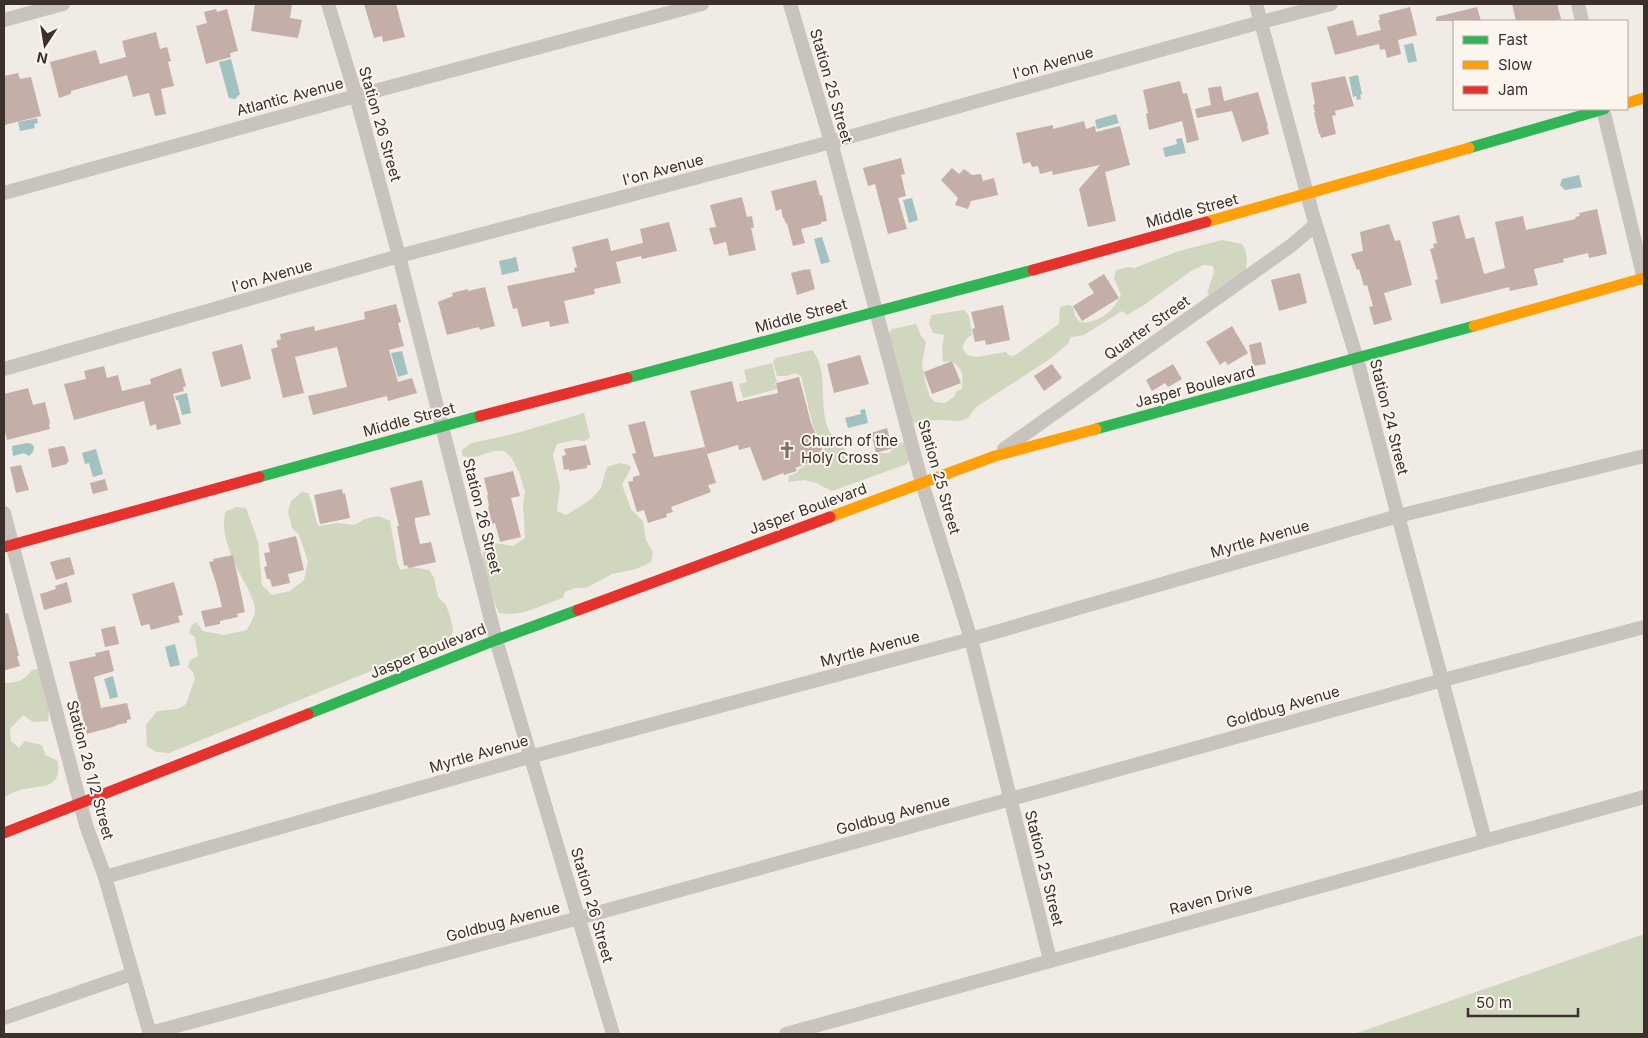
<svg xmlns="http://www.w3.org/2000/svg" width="1648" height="1038" viewBox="0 0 1648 1038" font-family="Inter,sans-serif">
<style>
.green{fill:#d1d6bf}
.water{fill:#a1c2c1}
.building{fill:#c3afa7}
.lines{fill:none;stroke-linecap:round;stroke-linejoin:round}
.street{stroke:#c9c3be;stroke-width:14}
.fast{stroke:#30b455;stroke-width:11}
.slow{stroke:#ff9f0a;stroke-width:11}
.jam{stroke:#e5322d;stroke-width:11}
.labels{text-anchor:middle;stroke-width:4;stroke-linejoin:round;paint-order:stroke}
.street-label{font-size:15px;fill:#3b302b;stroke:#fbf5ee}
.poi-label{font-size:15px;fill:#3b302b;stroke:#fbf5ee;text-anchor:start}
</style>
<rect width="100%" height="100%" fill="#f0ebe5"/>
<g class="green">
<path d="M1222,240L1242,244C1248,253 1247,259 1246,270L1214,295L1207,294L1214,272L1213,266L1204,265L1191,271L1144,305L1127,315L1122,311L1084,335L1071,337L1068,344L1047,361L976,407L968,418L959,421L937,420L914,423L909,421L889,333L892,329L916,324L921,336L926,342L922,363L925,381L930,397L935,402L945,403L955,396L956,391L962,389C963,374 964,371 952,361L943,362L942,349L944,335L933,333L929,324L931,315L964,310L969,316L972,335L967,338L962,347L967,355L976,357L1006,352L1008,355L1014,356L1059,324L1060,307L1068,305L1073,306L1075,316L1080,322C1097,325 1115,310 1121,295L1114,278L1116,270L1128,267L1134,268L1179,251Z"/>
<path d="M812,350C828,368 820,400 826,422C827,427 830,432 832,436L840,439L848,456L869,452L876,453H889L897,444L905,442L911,455L907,464L832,491L816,483L805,480L788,482L789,476L798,472L800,468L815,461L818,454L823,453L825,451L813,426L801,376L795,373L787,376H777L773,362L776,358Z"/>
<polygon points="772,363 777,382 775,382 777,389 743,398 739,384 747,382 744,370"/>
<path d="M584,413L590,437L585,441L574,440L557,444L553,455L560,487L557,511L566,515L590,500L601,488L607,467L620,463L629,465L631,468L622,485L631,509L643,521L646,540L653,552L651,562L636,569L612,574L586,588H575L565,592L563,598C542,604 522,618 499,613L486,583L482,559L486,536L491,532L495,543L513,546L525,538L523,504L525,492L519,472L511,457L504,451H494L472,458L462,456V450L472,443L517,433Z"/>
<path d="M302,492L308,493C313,504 314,515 318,526L337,523L354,525L365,519L378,516L390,521L398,565L401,570L412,567L429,570L434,578L438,597L446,605L450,616L453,629L450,643L413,654L169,753L156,752L147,746L146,725L157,711L178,709L186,704L195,678L193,672L188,667L190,660L198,656L195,637L189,633L192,625L196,622L203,631L224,635L247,630C249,625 255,617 255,612C256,604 250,594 247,587C236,566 218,534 226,511L237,507L246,508L258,542L262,585L272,595L290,591L304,580L308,561L299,535L292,528L288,512L291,501Z"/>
<path d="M38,669C45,685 51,703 48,721L33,722L23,715L10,729L11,741L19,748L25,741L42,745L45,755L58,761C62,792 38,784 18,791C13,792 8,795 4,798V683C18,682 23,682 32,670Z"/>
<polygon points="1644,934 1644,1034 1354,1034"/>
</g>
<g class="water">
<polygon points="1413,43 1417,61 1408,63 1404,45"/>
<polygon points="231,59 240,94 235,99 229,98 228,95 219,62"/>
<polygon points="1358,75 1362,94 1360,95 1361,99 1357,100 1356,96 1353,97 1349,77"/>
<polygon points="1116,114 1119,123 1097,129 1095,120"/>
<polygon points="37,118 38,123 34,124 35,128 20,131 18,122"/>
<polygon points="1182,138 1186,153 1165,157 1163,148 1177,144 1176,139"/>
<polygon points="1579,175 1582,187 1565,190 1560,185 1562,179"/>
<polygon points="912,198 918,220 909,223 903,200"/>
<polygon points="822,237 830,262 821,264 814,239"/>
<polygon points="516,257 519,271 502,275 499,261"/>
<polygon points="402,351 408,374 398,377 391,353"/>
<polygon points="187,393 191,413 182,415 178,400 176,400 175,396"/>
<polygon points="865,409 868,423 848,428 845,418 861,414 860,410"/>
<polygon points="27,443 32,444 34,447 33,452 29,456 24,453 13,456 12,446"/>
<polygon points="96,449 103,474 93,477 89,463 85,464 82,453"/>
<polygon points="175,644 180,665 170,667 165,647"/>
<polygon points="113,676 118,697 110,699 104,679"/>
</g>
<g class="building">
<polygon points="255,4 292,4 290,18 302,20 298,38 251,31"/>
<polygon points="364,4 396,4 405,37 383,42 382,36 374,38"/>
<polygon points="1512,4 1557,4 1561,19 1552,21 1516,21"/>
<polygon points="1410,7 1417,35 1398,40 1401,54 1387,58 1385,49 1380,50 1379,44 1335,55 1327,27 1353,20 1357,36 1381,30 1378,20 1380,20 1379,15"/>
<polygon points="1477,7 1481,21 1436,21 1436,17"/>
<polygon points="216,9 217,12 227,9 238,51 230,53 231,57 206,64 196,26 207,23 204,12"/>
<polygon points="156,32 160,49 167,47 171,61 168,62 174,86 161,89 166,114 155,116 149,93 133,97 127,75 71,91 71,94 59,98 50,62 96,50 100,64 126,57 122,41"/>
<polygon points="18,73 20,79 31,77 41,116 4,125 4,76"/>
<polygon points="1345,76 1354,106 1335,111 1336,115 1332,116 1336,134 1321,138 1320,134 1319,134 1314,113 1315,112 1313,105 1315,104 1311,83"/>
<polygon points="1180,81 1183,94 1187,93 1199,140 1187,143 1182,121 1149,130 1146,114 1148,113 1143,90"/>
<polygon points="1221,86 1224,101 1258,92 1268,126 1267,126 1269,134 1242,142 1232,111 1197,118 1195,109 1211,105 1208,88"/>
<polygon points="1084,121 1086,129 1095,126 1096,132 1120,126 1130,165 1105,172 1116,221 1088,227 1079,189 1100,165 1053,175 1052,171 1040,174 1038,166 1032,167 1030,162 1023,164 1016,133 1053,125 1053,129"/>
<polygon points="901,158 905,174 901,175 906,196 898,198 907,229 888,234 875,184 868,186 863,168"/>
<polygon points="952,168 959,174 964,169 972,175 981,174 983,181 994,178 998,195 971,201 968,209 955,205 958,198 941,180"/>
<polygon points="816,180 820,196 822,195 827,221 821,222 821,224 801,229 805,243 793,246 787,223 786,224 784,218 783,218 781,209 776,211 771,191"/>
<polygon points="742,197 747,217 752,216 754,228 751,228 756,250 729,256 726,242 714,245 709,228 716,227 710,205"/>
<polygon points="1597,209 1607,254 1589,258 1588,253 1563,259 1564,262 1534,269 1538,285 1510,291 1509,287 1441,304 1435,280 1438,279 1430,249 1434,248 1433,244 1437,243 1432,222 1459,215 1466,239 1474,237 1484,274 1505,268 1495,222 1523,216 1526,230 1576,219 1575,217 1580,216 1579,213"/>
<polygon points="669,222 677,251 642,259 641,256 616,262 621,283 594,289 595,294 564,301 569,323 550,327 549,321 522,327 517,308 513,309 507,286 575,272 574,268 577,267 572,247 608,238 611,251 643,243 640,229"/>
<polygon points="1389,224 1395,241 1400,240 1412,285 1384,293 1392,320 1374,325 1369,307 1373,306 1367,285 1364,286 1359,269 1357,270 1351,254 1363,251 1360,232"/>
<polygon points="807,269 807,270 810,269 815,289 797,295 791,273"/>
<polygon points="1300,273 1307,303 1279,311 1271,280"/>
<polygon points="1104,274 1119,298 1082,321 1073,306 1094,293 1088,284"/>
<polygon points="485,287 495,326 480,330 479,327 447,335 438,302 453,296 452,293 468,289 468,291"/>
<polygon points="396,304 401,322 398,323 404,346 389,350 398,382 412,378 417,393 388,401 387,396 313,415 308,396 347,387 337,347 295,357 304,393 283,398 271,349 278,347 276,341 281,339 280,334 314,326 315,331 365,319 364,312"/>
<polygon points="1003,305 1010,340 986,345 985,340 975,342 972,329 975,328 971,312"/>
<polygon points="1232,326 1248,353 1228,365 1225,361 1220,365 1206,342"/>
<polygon points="1261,342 1266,364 1253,366 1249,345"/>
<polygon points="242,344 251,379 221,387 212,352"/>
<polygon points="860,355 869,384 834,393 827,364"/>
<polygon points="952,361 961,383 932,394 924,372"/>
<polygon points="1052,364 1062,378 1044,391 1034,376"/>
<polygon points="1173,364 1182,379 1168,387 1165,383 1152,391 1146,380"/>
<polygon points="104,366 107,378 118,375 122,391 151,384 150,379 181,368 186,386 183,387 184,391 173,394 181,424 157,430 156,424 150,426 144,401 74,420 64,384 86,379 84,371"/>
<polygon points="799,377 811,423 823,451 811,455 814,461 795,468 797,471 784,475 783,473 763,481 750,447 739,450 738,445 707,454 690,391 732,381 737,402 778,393 776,383"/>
<polygon points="28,388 33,405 45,402 50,423 49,424 50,429 7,440 4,428 4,394"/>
<polygon points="645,421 654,457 705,447 716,483 708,485 711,492 671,507 673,512 666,514 667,517 648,523 644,510 637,512 628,482 633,481 633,477 640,475 632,454 636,453 628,425"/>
<polygon points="887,428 893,448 876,453 871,433"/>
<polygon points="586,445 591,465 587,465 587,468 569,471 569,469 564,470 562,456 566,455 564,449"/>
<polygon points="62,446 65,447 69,462 67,462 67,464 52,468 48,449"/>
<polygon points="21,465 29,490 16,493 10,467"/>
<polygon points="513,471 520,496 511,498 521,537 500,542 495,523 492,524 488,507 489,506 487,495 488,495 484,478"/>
<polygon points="105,479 108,490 93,494 90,483"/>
<polygon points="422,480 430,515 415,518 415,523 420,544 431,542 436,562 408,568 407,565 404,566 397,526 399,526 390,488"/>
<polygon points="342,489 343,494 345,493 350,518 320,524 314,495"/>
<polygon points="296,536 304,570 288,574 290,583 272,587 270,579 267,579 264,567 267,566 264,553 270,552 268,543"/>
<polygon points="233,555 245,612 237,614 238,617 220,621 220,624 205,627 201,611 222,607 216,583 209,562 214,561 213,559"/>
<polygon points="70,557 75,574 56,580 50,562"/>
<polygon points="67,582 72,602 44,610 40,594 56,589 55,586"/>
<polygon points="174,582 183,615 178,616 180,622 151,630 149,624 141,626 132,594"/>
<polygon points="8,613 19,656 17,656 20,666 6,670 4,670 4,614"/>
<polygon points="115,626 119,644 105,647 101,629"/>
<polygon points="109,650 114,671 94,677 101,708 127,703 131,719 127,720 127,723 116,725 116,726 87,734 69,662 96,656 95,653"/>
</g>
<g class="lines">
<g class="street">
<polyline points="328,4 356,96 399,256 496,640 613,1034"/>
<polyline points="790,4 831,142 922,483 971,639 1050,960"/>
<polyline points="1256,4 1312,212 1357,359 1398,516 1485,840"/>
<polyline points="1578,4 1582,21"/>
<polyline points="4,20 63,4"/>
<polyline points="1603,109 1644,279"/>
<polyline points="4,193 356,96 702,4"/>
<polyline points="4,369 399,256 831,142 1261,22 1331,4"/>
<polyline points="1004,449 1292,245 1315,225"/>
<polyline points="4,513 86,825 105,877 150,1034"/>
<polyline points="105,877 522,759 971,639 1398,516 1644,456"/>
<polyline points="4,1018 132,974"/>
<polyline points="150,1033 579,918 1443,680 1644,627"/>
<polyline points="786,1034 1644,797"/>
</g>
<g class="fast">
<polyline points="1469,148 1604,109"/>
<polyline points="627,378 1033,270"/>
<polyline points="1096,429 1474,326"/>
<polyline points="259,477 480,416"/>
<polyline points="308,714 496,640 578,610"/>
</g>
<g class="slow">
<polyline points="1627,103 1644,98"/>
<polyline points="1206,222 1469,148"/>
<polyline points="1474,326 1644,278"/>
<polyline points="830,517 995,456 1096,429"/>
</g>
<g class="jam">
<polyline points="1033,270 1206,222"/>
<polyline points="480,416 627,378"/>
<polyline points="4,547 259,477"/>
<polyline points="578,610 830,517"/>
<polyline points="4,833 308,714"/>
</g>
</g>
<defs>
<g id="church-bare" transform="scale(1.35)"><path d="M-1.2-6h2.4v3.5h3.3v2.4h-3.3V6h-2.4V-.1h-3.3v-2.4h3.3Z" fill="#7a716c" stroke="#fbf5ee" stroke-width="2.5" paint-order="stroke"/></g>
</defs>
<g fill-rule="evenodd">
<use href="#church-bare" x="787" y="450"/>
</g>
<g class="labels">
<g class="street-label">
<text transform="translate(1053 63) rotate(-16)" y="5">I'on Avenue</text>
<text transform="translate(831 86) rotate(74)" y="5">Station 25 Street</text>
<text transform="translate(290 97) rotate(-15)" y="5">Atlantic Avenue</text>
<text transform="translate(380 124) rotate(74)" y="5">Station 26 Street</text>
<text transform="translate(663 170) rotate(-15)" y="5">I'on Avenue</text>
<text transform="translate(1192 211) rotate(-15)" y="5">Middle Street</text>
<text transform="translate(272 276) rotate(-16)" y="5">I'on Avenue</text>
<text transform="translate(801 316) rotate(-15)" y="5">Middle Street</text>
<text transform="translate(1147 328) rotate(-35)" y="5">Quarter Street</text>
<text transform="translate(1195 387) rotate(-15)" y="5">Jasper Boulevard</text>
<text transform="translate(1389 417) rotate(76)" y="5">Station 24 Street</text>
<text transform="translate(409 420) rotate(-15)" y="5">Middle Street</text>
<text transform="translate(939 477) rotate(74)" y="5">Station 25 Street</text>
<text transform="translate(808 509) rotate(-20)" y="5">Jasper Boulevard</text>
<text transform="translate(482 516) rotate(76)" y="5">Station 26 Street</text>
<text transform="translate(1260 539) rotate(-16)" y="5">Myrtle Avenue</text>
<text transform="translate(870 649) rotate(-15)" y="5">Myrtle Avenue</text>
<text transform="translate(428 651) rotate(-22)" y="5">Jasper Boulevard</text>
<text transform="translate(1283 707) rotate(-16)" y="5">Goldbug Avenue</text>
<text transform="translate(479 754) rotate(-16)" y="5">Myrtle Avenue</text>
<text transform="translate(90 770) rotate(75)" y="5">Station 26 1/2 Street</text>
<text transform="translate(893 815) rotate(-15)" y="5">Goldbug Avenue</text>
<text transform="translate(1044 868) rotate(76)" y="5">Station 25 Street</text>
<text transform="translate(1211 899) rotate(-15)" y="5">Raven Drive</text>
<text transform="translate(592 905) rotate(74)" y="5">Station 26 Street</text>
<text transform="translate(503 922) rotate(-15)" y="5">Goldbug Avenue</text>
</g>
<g class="poi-label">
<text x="801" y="446">Church of the<tspan x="801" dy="17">Holy Cross</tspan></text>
</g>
</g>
<rect width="1648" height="1038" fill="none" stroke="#3b302b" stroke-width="10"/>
<rect x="1453" y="20" width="175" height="90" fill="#fbf5ee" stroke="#aea6a0"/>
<rect x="1463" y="36" width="25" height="8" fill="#30b455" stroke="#aea6a0"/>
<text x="1498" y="45" font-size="15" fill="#3b302b">Fast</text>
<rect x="1463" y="61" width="25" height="8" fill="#ff9f0a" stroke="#aea6a0"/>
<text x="1498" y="70" font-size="15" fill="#3b302b">Slow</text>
<rect x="1463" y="86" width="25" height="8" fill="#e5322d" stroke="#aea6a0"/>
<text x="1498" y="95" font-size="15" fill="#3b302b">Jam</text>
<g transform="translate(45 45) rotate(192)" stroke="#fbf5ee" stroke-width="4" paint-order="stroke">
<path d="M0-4L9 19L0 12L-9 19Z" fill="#3b302b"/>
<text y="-8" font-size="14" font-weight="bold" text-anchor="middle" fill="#3b302b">N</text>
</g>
<path d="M1468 1008v8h110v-8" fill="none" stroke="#3b302b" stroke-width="2.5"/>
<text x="1476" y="1008" font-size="15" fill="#3b302b" stroke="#fbf5ee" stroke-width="4" paint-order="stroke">50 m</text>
</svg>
